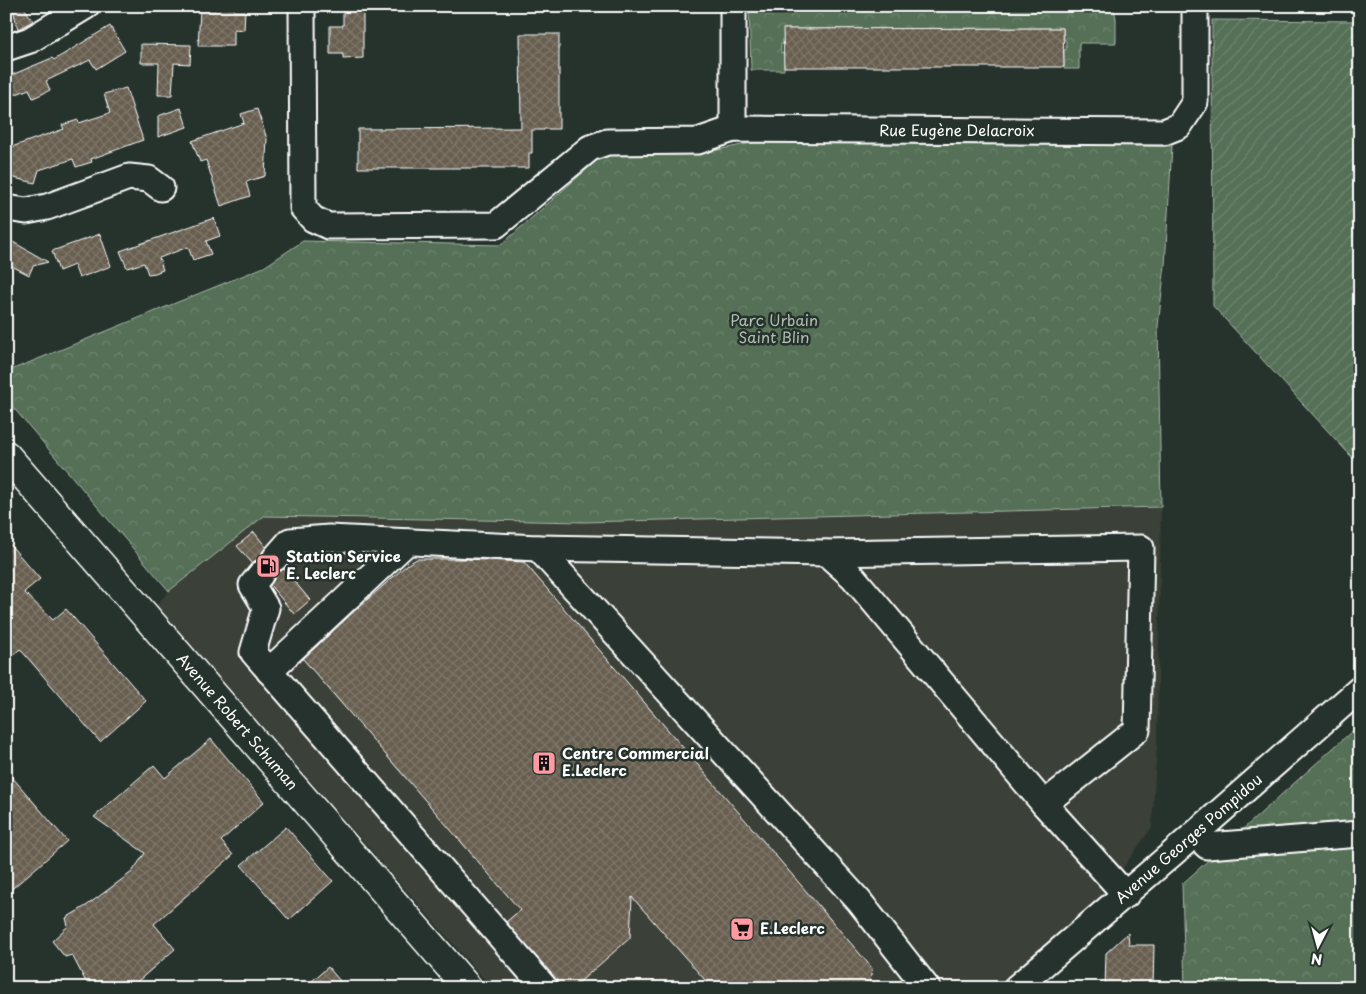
<svg xmlns="http://www.w3.org/2000/svg" width="1366" height="994" viewBox="0 0 1366 994" font-family="'Playpen Sans',sans-serif">
<style>
.built{fill:#3a4038}
.park{fill:url(#park-crowns);stroke:#aab7aa}
.garden{fill:url(#garden-furrows);stroke:#aab7aa}
.building{fill:url(#building-cross-hatch);stroke:#fff}
.lines{fill:none;stroke-linecap:round;stroke-linejoin:round}
.minor-casing{stroke:#fff;stroke-width:29}
.major-casing{stroke:#fff;stroke-width:31}
.minor{stroke:#26332d;stroke-width:25}
.major{stroke:#26332d;stroke-width:28}
.labels{text-anchor:middle;stroke-width:5;stroke-linejoin:round;paint-order:stroke}
.street-label{font-size:15px;fill:#fff;stroke:#26332d}
.park-label{font-size:15px;fill:#b2beb3;stroke:#26332d}
.poi-label{font-size:15px;font-weight:bold;fill:#fff;stroke:#26332d;text-anchor:start}
</style>
<defs>
<pattern id="park-crowns" width="20" height="18" patternUnits="userSpaceOnUse" patternTransform="scale(1.25)"><rect width="20" height="18" fill="#546f56"/><path d="M2 6a3 3 0 1 1 6 0M12 15a3 3 0 1 1 6 0" fill="none" stroke="#6e856f"/></pattern>
<pattern id="garden-furrows" width="10" height="10" patternUnits="userSpaceOnUse" patternTransform="scale(1.25)"><rect width="10" height="10" fill="#546f56"/><path d="M-1 1l2-2M0 10L10 0M9 11l2-2" fill="none" stroke="#6e856f"/></pattern>
<pattern id="building-cross-hatch" width="8" height="8" patternUnits="userSpaceOnUse" patternTransform="scale(1.25)"><rect width="8" height="8" fill="#675e50"/><path d="M0 0l8 8M0 8l8-8" fill="none" stroke="#7e766a"/></pattern>
</defs>
<rect width="100%" height="100%" fill="#26332d"/>
<filter id="ink" filterUnits="userSpaceOnUse"><feTurbulence type="fractalNoise" baseFrequency=".02" numOctaves="2"/><feDisplacementMap in="SourceGraphic" scale="10" xChannelSelector="R" yChannelSelector="G"/><feConvolveMatrix kernelMatrix="1 2 1 2 8 2 1 2 1" color-interpolation-filters="sRGB"/></filter>
<g filter="url(#ink)">
<polygon class="built" points="1161,507 1157,743 1152,827 1101,899 998,988 492,988 156,606 169,591 264,516 585,522"/>
<g class="park">
<polygon points="749,6 1099,6 1099,9 1114,9 1116,18 1116,43 1079,43 1079,69 1064,69 1064,50 1066,50 1066,41 1064,40 1063,28 784,29 783,44 781,44 781,53 784,53 784,70 751,70"/>
<polygon points="757,142 1172,146 1165,265 1158,326 1161,507 585,522 264,516 169,591 6,399 6,372 264,267 303,241 501,245 604,154 697,154"/>
<polygon points="1360,724 1360,988 1185,988 1182,884"/>
</g>
<polygon class="garden" points="1212,20 1360,21 1360,466 1213,306"/>
<g class="building">
<polygon points="12,6 23,6 33,21 18,29"/>
<polygon points="215,6 234,6 234,11 245,11 244,30 234,29 234,46 198,46 200,10 215,11"/>
<polygon points="343,6 363,6 363,58 343,59 343,54 330,54 330,26 343,26"/>
<polygon points="110,26 125,51 96,69 90,60 46,81 50,90 42,94 33,98 29,89 14,95 7,77 52,58 54,60"/>
<polygon points="1063,28 1064,67 784,67 783,29"/>
<polygon points="520,34 559,34 559,129 544,129 544,130 532,130 532,153 529,153 529,168 358,168 358,129 521,128"/>
<polygon points="141,44 191,45 190,64 174,63 172,95 158,95 159,63 141,63"/>
<polygon points="126,88 143,140 91,159 92,162 76,167 73,159 39,170 35,183 6,176 6,157 9,148 48,134 50,135 50,134 64,129 62,125 78,120 79,123 110,113 104,94"/>
<polygon points="181,108 187,127 158,137 158,116"/>
<polygon points="257,109 267,139 265,176 246,182 250,196 221,206 206,160 200,162 192,141 244,123 241,114"/>
<polygon points="214,218 220,236 206,241 211,254 193,260 188,247 159,258 163,270 155,273 148,274 144,263 127,268 120,251"/>
<polygon points="100,234 111,266 79,278 74,265 59,271 52,251"/>
<polygon points="6,238 48,262 33,266 29,275 6,263"/>
<polygon points="254,532 266,547 261,555 261,560 256,560 252,563 237,546"/>
<polygon points="6,540 40,579 24,592 53,620 66,609 146,701 100,742 20,649 6,661"/>
<polygon points="417,559 467,559 524,562 872,968 869,988 712,988 632,897 630,938 575,986 566,985 561,988 556,979 506,922 520,910 303,659 361,605 408,564"/>
<polygon points="284,569 310,600 294,614 270,585 275,577 275,572 280,571"/>
<polygon points="211,739 264,802 221,841 233,855 154,924 175,949 130,988 92,988 85,980 72,955 65,957 52,941 68,926 66,918 86,906 132,872 145,853 94,817 154,765 165,778"/>
<polygon points="6,770 67,841 6,894"/>
<polygon points="286,827 333,881 289,920 241,865"/>
<polygon points="1128,933 1129,945 1154,945 1153,988 1105,988 1106,953"/>
<polygon points="328,967 346,988 304,988"/>
</g>
<g class="lines">
<g class="minor-casing">
<g id="minor">
<polyline points="302,6 303,208 313,219 328,226 496,225 590,148 607,142 698,141 733,129 1164,132 1179,126 1195,102 1195,6"/>
<polyline points="6,48 30,40 86,6"/>
<polyline points="733,129 733,6"/>
<polyline points="6,208 26,211 47,207 129,177 149,179 161,188"/>
<polyline points="826,553 1141,548 1137,730 1044,804"/>
<polyline points="275,558 290,541 329,538 538,548"/>
<polyline points="261,574 252,585 266,608 253,652 545,988"/>
<polyline points="269,671 407,542"/>
<polyline points="1195,834 1207,846 1360,834"/>
<polyline points="927,988 859,901 538,548 826,553 853,577 1044,804 1126,895"/>
<polyline points="1016,988 1173,853 1360,689"/>
</g>
</g>
<g class="major-casing">
<polyline id="major" points="6,455 468,988"/>
</g>
<use href="#minor" class="minor"/>
<use href="#major" class="major"/>
</g>
</g>
<defs>
<g id="fuel-square" transform="scale(1.25)"><rect x="-9" y="-9" width="18" height="18" rx="4" fill="#ff9aa2" stroke="#26332d"/><path d="M-5.5-6h7V0h2V4h1.3V-2.5L3-4.5l.8-.8L6-3V5H2.5V1h-1V6h-7ZM-4.2-4.7v3.2H.2V-4.7Z" fill="#111"/></g>
<g id="building-square" transform="scale(1.25)"><rect x="-9" y="-9" width="18" height="18" rx="4" fill="#ff9aa2" stroke="#26332d"/><path d="M-4-6H4V6H1V3H-1V6H-4ZM-2.5-4.3h1.7v1.8h-1.7ZM.8-4.3h1.7v1.8H.8ZM-2.5-1h1.7V.8h-1.7ZM.8-1h1.7V.8H.8Z" fill="#111"/></g>
<g id="supermarket-square" transform="scale(1.25)"><rect x="-9" y="-9" width="18" height="18" rx="4" fill="#ff9aa2" stroke="#26332d"/><path d="M-6-5.5h2.5l.6 2H6L4.5 2H-2.5L-4.4-4H-6ZM-1.5 3.2a1.3 1.3 0 1 0 .1 0ZM3 3.2a1.3 1.3 0 1 0 .1 0Z" fill="#111"/></g>
</defs>
<g fill-rule="evenodd">
<use href="#fuel-square" x="268" y="566"/>
<use href="#building-square" x="544" y="763"/>
<use href="#supermarket-square" x="742" y="929"/>
</g>
<g class="labels">
<g class="street-label">
<text x="957" y="136">Rue Eugène Delacroix</text>
<text transform="translate(237 722) rotate(49)" y="5">Avenue Robert Schuman</text>
<text transform="translate(1189 839) rotate(-41)" y="5">Avenue Georges Pompidou</text>
</g>
<g class="park-label">
<text x="774" y="326">Parc Urbain<tspan x="774" dy="17">Saint Blin</tspan></text>
</g>
<g class="poi-label">
<text x="286" y="562">Station Service<tspan x="286" dy="17">E. Leclerc</tspan></text>
<text x="562" y="759">Centre Commercial<tspan x="562" dy="17">E.Leclerc</tspan></text>
<text x="760" y="934">E.Leclerc</text>
</g>
</g>
<rect width="1366" height="994" fill="none" stroke="#26332d" stroke-width="25"/>
<rect x="12" y="12" width="1341" height="969" fill="none" stroke="#fff" stroke-width="2" filter="url(#ink)"/>
<g transform="translate(1318 946) rotate(186)" stroke="#26332d" stroke-width="4" paint-order="stroke">
<path d="M0-4L9 19L0 12L-9 19Z" fill="#ffffff"/>
<text y="-8" font-size="14" font-weight="bold" text-anchor="middle" fill="#ffffff">N</text>
</g>
</svg>
